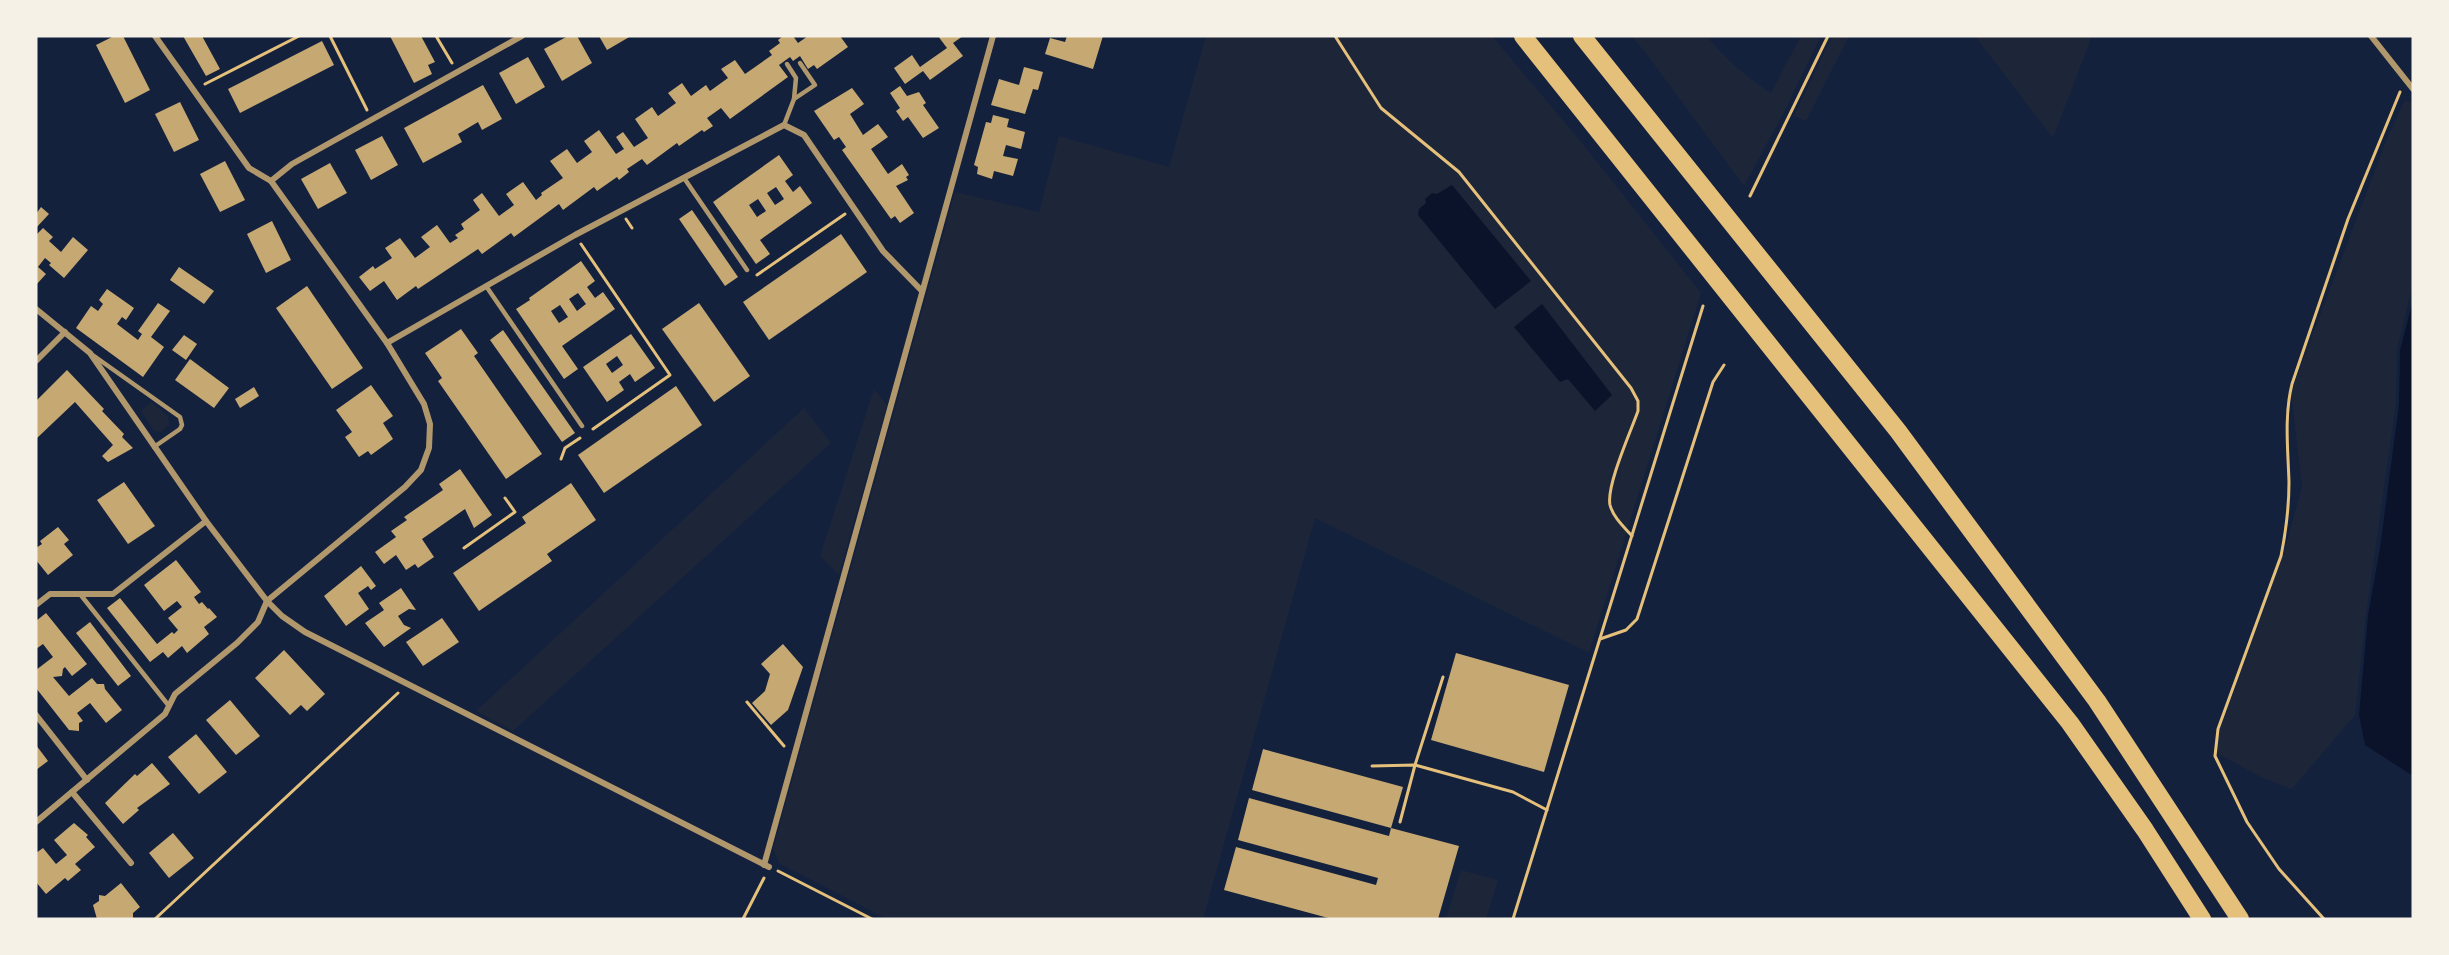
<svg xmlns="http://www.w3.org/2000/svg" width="2449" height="955" viewBox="0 0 2449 955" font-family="Lora,serif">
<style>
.green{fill:#1d2539}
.water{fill:#0b132b}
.building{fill:#c6a872;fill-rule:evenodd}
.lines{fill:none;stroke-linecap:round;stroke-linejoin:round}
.path{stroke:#e5c07b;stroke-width:3}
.service{stroke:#b1986c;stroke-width:4.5}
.minor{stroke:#b1986c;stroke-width:6}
.motorway{stroke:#e5c07b;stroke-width:18}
</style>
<rect width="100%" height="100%" fill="#14213d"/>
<g class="green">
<polygon points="1206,36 1492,36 1582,143 1701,293 1589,653 1315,518 1203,919 887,919 779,863 773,849 955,192 1039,212 1059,136 1169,167"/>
<path d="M1631,36H1707C1724,59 1747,77 1771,93L1801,36H1821L1785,110L1744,186L1645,52Z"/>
<polygon points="1832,36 1849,36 1806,121 1794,116"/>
<polygon points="1975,36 2092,36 2053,138"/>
<polygon points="2405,100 2413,103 2413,284 2397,349 2396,403 2366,615 2355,715 2292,789 2261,777 2215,752 2220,730 2283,556 2302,487 2291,392 2388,136"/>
<polygon points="874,389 887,405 839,575 820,556"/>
<polygon points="151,402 168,416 169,425 161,432 154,431 141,411"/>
<polygon points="804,408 831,443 513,731 476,711"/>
<polygon points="1461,870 1498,880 1486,919 1446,919"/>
</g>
<g class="water">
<polygon points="1452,185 1531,281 1495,309 1418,215 1419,209 1426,203 1425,199 1432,193 1437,194"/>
<polygon points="2413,300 2413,776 2365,745 2359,715 2368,615 2380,548 2399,404 2400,350"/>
<polygon points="1542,304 1612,395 1595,411 1568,379 1560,382 1514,327"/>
</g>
<g class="building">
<polygon points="114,36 123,36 150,90 125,103 96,45"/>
<polygon points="183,36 202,36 220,69 206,76"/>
<polygon points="390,36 421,36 435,62 428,65 432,74 414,83"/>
<polygon points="568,36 577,36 592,63 562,81 544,49"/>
<polygon points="599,36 631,36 607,50"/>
<polygon points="783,36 793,36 798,43 808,36 840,36 848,47 817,69 814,65 808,69 800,56 793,61 790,57 779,65 788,77 730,119 721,108 707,118 713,126 704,132 702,130 679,146 677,143 647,165 642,159 627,169 629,172 619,180 617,177 597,191 594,187 563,210 559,204 514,237 511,233 482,254 478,249 418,289 416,286 397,300 384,281 370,291 359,277 373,266 375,269 392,258 385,248 400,238 415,258 430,247 421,237 437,225 450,243 458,238 455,235 464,229 461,224 480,210 473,200 482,193 499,216 514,205 506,194 523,182 536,200 542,195 541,193 563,178 550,161 567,149 577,163 592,152 584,141 599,130 616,154 624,149 616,137 623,132 634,147 648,138 635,119 652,107 658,116 676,103 668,93 682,83 691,96 706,85 710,91 728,78 721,69 735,60 745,74 772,55 769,51 780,43 778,40"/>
<polygon points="938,36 963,36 953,43 963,56 930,80 923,71 905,84 894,68 912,55 920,67 927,62 947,48"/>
<polygon points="1067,36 1103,36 1093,69 1045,54 1050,38 1065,42"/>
<polygon points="322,41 334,65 240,113 228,89"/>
<polygon points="528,57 545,87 516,104 499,73"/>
<polygon points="1024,67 1043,72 1038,90 1033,89 1025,114 991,105 999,79 1019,85"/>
<polygon points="483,85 502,119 482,130 478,122 458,134 462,142 423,163 404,128"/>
<polygon points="900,86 907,96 919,92 926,103 923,105 939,128 923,138 908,117 903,121 896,111 900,108 890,93"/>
<polygon points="852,88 864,104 850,114 863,135 878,124 888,137 871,149 888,174 902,164 909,175 906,177 908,180 896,186 914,213 900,223 895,216 891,219 842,150 846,147 839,137 834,140 814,111"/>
<polygon points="180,102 199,140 174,152 155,114"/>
<polygon points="993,115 1009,119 1007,127 1025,132 1021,149 1006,145 1003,156 1018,159 1013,176 994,171 992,179 977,174 978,167 974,165 986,122 991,123"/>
<polygon points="382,136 398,165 371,180 355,150"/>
<path d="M779,155L793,175L785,181L793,192L800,186L812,203L760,240L770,254L756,264L713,202ZM776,187L784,199L775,205L767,193ZM758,199L766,211L757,217L749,205Z"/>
<polygon points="225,161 245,200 220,212 200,174"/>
<polygon points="330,163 347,193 318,209 301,179"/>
<polygon points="41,207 49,214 36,228 36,214"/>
<polygon points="692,210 738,277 725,286 679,219"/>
<polygon points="272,221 291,260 266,273 247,234"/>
<polygon points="43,228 53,237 49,241 61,252 73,237 88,250 64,278 49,265 51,263 45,258 38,267 46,274 36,285 36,233 37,234"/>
<polygon points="841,234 867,272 769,340 743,302"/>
<path d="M581,261L595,281L587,287L595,298L603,292L615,309L562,346L578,369L564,379L516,309L530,300L529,298ZM578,293L586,304L577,311L569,299ZM560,305L568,317L559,323L551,311Z"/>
<polygon points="179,267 214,291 204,304 170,280"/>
<polygon points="307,286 363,368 332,389 276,308"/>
<polygon points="107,289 134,308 126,320 122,317 117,324 138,340 142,334 138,331 158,303 170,311 151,337 164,347 143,377 76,328 91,306 98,311 103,304 99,300"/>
<polygon points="699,303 750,376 714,402 662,329"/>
<polygon points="461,329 478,353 474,356 542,454 506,479 438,381 442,378 425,353"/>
<polygon points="503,330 575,433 562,442 490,340"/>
<path d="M631,334L655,368L635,382L630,374L619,382L624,390L607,402L583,367ZM617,356L623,365L612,373L606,364Z"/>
<polygon points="184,335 197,344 186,360 172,350"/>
<polygon points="190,359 229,388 214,408 175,380"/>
<polygon points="67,370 104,409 102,411 124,434 122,437 133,448 108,462 102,456 113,445 75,402 36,439 36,401"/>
<polygon points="371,385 393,416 383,423 393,439 371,455 368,451 359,457 345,437 352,432 336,410"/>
<polygon points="676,386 702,425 604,493 578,455"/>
<polygon points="254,387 259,396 240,408 235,399"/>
<polygon points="460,469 492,515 474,528 465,509 422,539 434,557 418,568 415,564 406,570 396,555 384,564 375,552 396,537 391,531 407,520 404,517 443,490 439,484"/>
<polygon points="124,482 155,526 128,544 97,500"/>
<polygon points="571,483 596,520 547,554 552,561 479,611 453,573 526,523 522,517"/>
<polygon points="58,527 69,540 64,544 73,555 48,575 36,560 36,548 42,544 40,541"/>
<polygon points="176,560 201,592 194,597 199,604 202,602 208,609 209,608 217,617 204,627 209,634 187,653 182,646 168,658 163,652 150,662 107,608 120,598 157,644 172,632 174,634 178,630 168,618 182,607 177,601 164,611 144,585"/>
<polygon points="361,566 376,586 371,590 368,586 358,593 369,609 346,626 324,596"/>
<polygon points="401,588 416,610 409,609 398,616 404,625 411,628 384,647 365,623 384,610 379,603"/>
<polygon points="46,613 87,664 72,676 65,667 63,669 62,676 53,677 69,696 92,678 97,684 104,684 105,689 122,710 106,723 90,703 77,713 83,721 79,723 79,731 69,730 36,688 36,670 53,657 43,644 36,649 36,621"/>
<polygon points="442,618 459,642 423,666 406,642"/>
<polygon points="90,622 131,676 118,686 76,633"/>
<polygon points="783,644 803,667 788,710 771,725 752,703 765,691 770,674 761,664"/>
<polygon points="284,650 325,694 307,711 301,705 290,715 255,678"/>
<polygon points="1456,653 1569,685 1544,772 1431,740"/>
<polygon points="230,700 260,736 236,755 206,720"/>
<polygon points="196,734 227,772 199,794 168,757"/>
<polygon points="36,745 48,761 36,770"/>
<polygon points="1263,749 1403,787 1391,828 1252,790"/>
<polygon points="152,763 170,784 137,808 139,810 123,824 105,803 135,774 137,776"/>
<polygon points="1249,798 1389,836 1391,828 1459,846 1438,919 1332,919 1224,890 1236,847 1376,885 1378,878 1238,840"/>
<polygon points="74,823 88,835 86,837 95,847 75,864 81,870 68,881 65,878 46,894 36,882 36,853 43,848 56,864 67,855 54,840"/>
<polygon points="173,833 194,858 169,878 149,853"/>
<polygon points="121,883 140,907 133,913 133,919 97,919 93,905 99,901 99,895 105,896"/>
</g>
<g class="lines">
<g class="path">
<polyline points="330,36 367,110"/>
<polyline points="436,36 452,63"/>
<path d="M1335,36L1381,108L1459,172L1631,388L1638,401V411C1631,431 1606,486 1610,505C1613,517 1624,527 1632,536"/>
<polyline points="205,84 299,36"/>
<polyline points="1750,196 1828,36"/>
<polyline points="626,219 632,228"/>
<polyline points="581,244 670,375 593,429"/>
<polyline points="757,275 845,214"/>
<polyline points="561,459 565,448 580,438"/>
<polyline points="464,548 515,512 505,498"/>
<polyline points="1600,639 1626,630 1637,619 1713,382 1724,365"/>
<polyline points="747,702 784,746"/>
<polyline points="1372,766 1415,765 1513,792 1547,810"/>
<polyline points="1400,822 1415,765 1443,677"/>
<polyline points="778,871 872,919"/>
<polyline points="155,919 398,693"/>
<polyline points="743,919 764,878"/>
<polyline points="1513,919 1703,306"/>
<path d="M2324,919L2279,869L2247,822L2215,756L2218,729L2281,556C2286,531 2289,507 2289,482C2288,450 2284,416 2292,384L2348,219L2400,92"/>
</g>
<g class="service">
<polyline points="787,64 796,78 794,99"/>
<polyline points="784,125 794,99 815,85 800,63"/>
<polyline points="684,178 747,270"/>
<polyline points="486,286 582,426"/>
<polyline points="94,356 180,417 182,425 180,429 154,447"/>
<polyline points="80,594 169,706"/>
</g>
<g class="minor">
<polyline points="2371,36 2413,89"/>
<polyline points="271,181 292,164 522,36"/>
<polyline points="36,309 90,353 206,521 267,601 282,616 305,632 769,867"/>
<polyline points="387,343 575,235 784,125 804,135 883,251 922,291"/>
<polyline points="36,361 65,332"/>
<polyline points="36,605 50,594 113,594 206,521"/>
<polyline points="36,715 87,780"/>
<polyline points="72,792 131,863"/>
<polyline points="36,822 165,714 175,694 237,643 258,622 267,601 405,487 421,470 429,448 430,424 424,404 387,343 271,181 249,168 155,36"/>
<polyline points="764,865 993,36"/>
</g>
<g class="motorway">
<polyline points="1523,36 2070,723 2145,830 2202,919"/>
<polyline points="1582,36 1898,431 2097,701 2240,919"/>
</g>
</g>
<rect width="2449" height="955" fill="none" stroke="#f6f1e7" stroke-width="75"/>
</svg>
